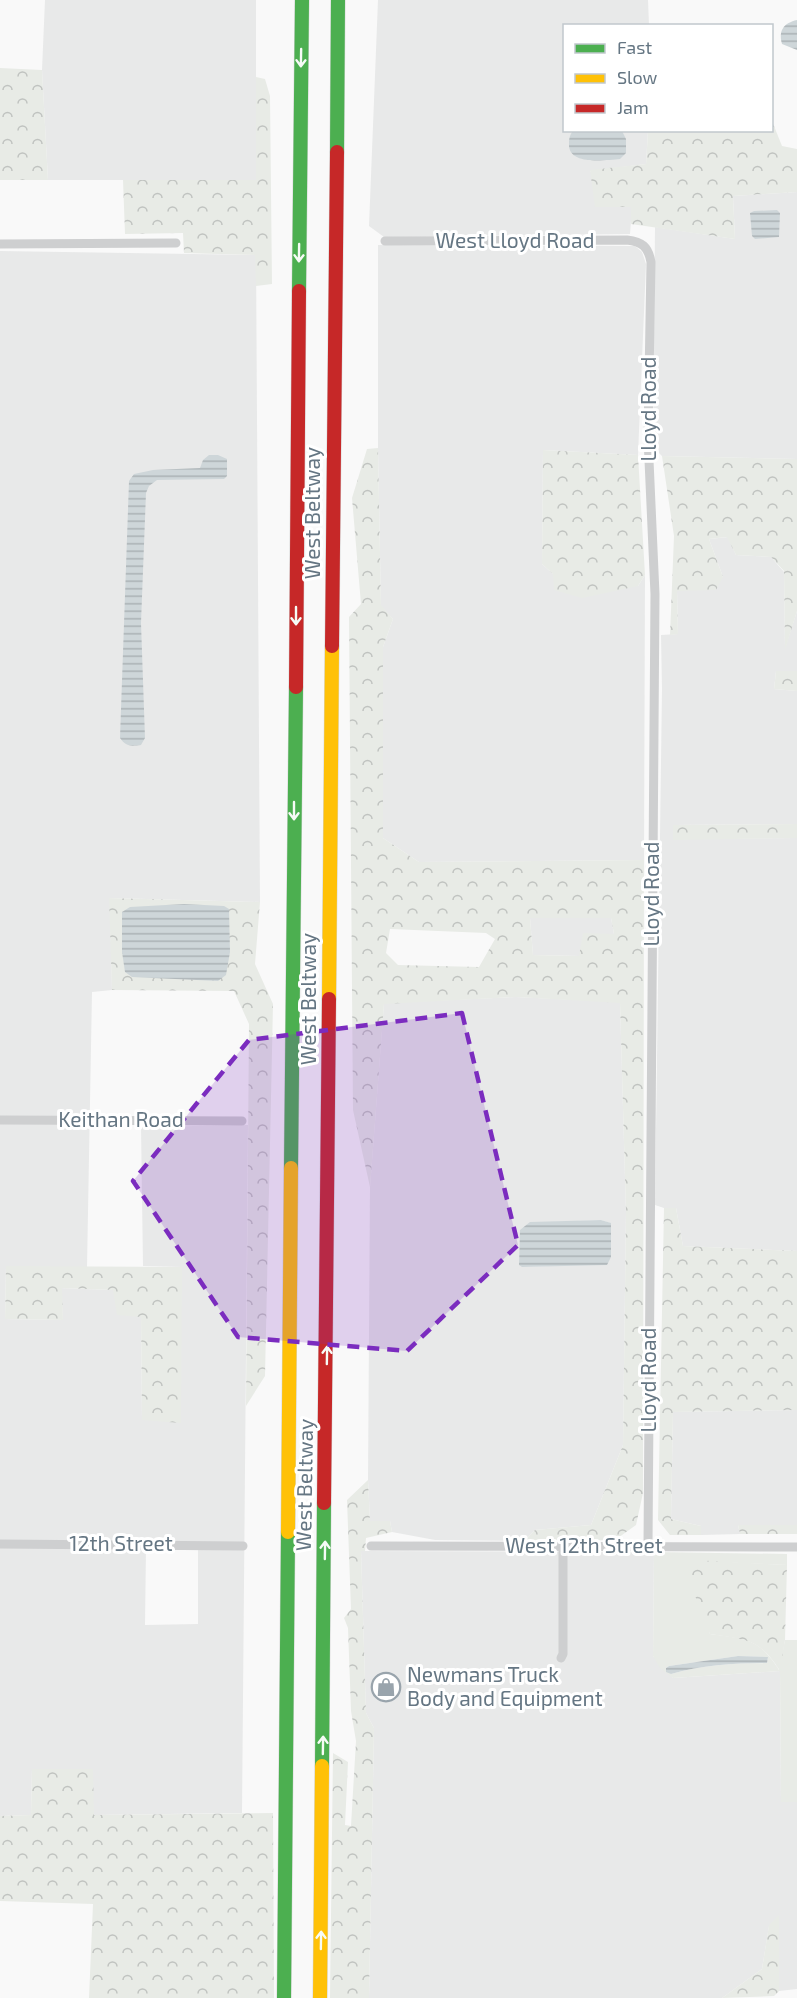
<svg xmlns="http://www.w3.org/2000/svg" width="797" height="1998" viewBox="0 0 797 1998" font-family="'Exo 2',sans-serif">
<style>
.built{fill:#e8e9e9;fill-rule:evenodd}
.grass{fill:#e8ebe6;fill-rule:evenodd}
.forest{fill:url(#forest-crowns);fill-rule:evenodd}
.water{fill:url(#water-rules)}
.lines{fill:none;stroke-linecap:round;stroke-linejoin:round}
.fast-casing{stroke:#d5d6d6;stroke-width:15}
.slow-casing{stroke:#d5d6d6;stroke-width:15}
.jam-casing{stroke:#d5d6d6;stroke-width:15}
.street{stroke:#cecfd0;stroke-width:9}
.fast{stroke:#4caf50;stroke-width:14}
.slow{stroke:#ffc107;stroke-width:14}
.jam{stroke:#c62828;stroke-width:14}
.oneway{stroke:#f6fbf6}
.marked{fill:#7b2cbf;fill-opacity:0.2;stroke:#7b2cbf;stroke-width:4.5;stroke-dasharray:12 8;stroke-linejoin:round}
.labels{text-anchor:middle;stroke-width:6;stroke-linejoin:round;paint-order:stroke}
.street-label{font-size:21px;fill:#657683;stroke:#fff}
.poi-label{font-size:21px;fill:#657683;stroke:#fff;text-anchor:start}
</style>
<defs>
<pattern id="forest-crowns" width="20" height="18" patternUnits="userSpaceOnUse" patternTransform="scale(1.5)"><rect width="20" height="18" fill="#e8ebe6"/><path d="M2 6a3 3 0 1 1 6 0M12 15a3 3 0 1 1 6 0" fill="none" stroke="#c0c3c0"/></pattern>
<pattern id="water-rules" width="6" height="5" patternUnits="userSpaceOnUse" patternTransform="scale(1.5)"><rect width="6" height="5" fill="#ced6d9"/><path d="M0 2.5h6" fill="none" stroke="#abb2b5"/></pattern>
</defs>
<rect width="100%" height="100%" fill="#f9f9f9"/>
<g class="built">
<polygon points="45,0 256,0 256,180 48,180 42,70"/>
<polygon points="378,0 648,0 649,25 564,26 564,130 648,131 646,164 590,171 632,207 630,234 384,237 369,226"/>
<polygon points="797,192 797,459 662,456 653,447 655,227 735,239 733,196"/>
<polygon points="378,245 635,246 642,252 646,264 638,455 543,450 542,564 553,574 638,586 645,575 644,860 419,862 383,838 383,647 393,619 381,606 378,448"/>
<path d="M0,251L256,255L260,902L110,898L112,990L92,992L87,1267H6L5,1319L63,1320L61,1288L113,1290L141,1317L142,1420L182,1267L143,1266L141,1127L248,1125L242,1813L93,1815V1769H32L31,1815L0,1816ZM146,1548H198V1624L145,1625Z"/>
<polygon points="728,537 736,555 771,557 784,572 785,648 797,611 797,671 776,671 774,689 797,691 797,824 673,825 673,839 797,838 797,1251 683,1246 676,1208 664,1208 655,1205 662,689 661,635 678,634 677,591 723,577 709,539"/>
<polygon points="530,918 611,918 614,934 579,956 533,955"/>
<path d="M516,997L620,1002L626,1212L623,1445L591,1525L535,1530L524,1541L435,1540L392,1532L390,1521H370L368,1480L370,1187L384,1003ZM601,1220L610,1223L549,1266L522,1267L530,1223Z"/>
<polygon points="797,1410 797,1525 738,1525 740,1534 701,1535 701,1526 671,1519 673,1412"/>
<polygon points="361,1551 654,1552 653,1656 673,1678 780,1671 781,1801 797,1802 797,1989 779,1991 779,1916 769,1926 762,1969 722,1998 369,1998 374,1728 366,1713"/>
</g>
<path class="grass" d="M654,1552L787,1554V1565L692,1561L710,1634C746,1639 759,1638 779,1670L785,1640H797V1802H781L780,1671L673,1678L660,1668L653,1656ZM738,1656L768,1657L767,1663C735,1663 702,1665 671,1674L666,1668L669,1666Z"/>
<g class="forest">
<polygon points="0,68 42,70 48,180 0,180"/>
<polygon points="256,77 265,79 270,96 272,284 256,286 255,255 184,253 183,233 125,234 123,180 256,180"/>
<polygon points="772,121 782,146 797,149 797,192 733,196 735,239 631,224 631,207 595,207 590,170 646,164 648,131 772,130"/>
<path d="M378,448L381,605L393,619L383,647V838L419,862L644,860L643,1493L636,1525L615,1540L524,1541L535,1530L591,1525L623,1445L626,1212L620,1003L516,997L384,1004L370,1187L353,1110L349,617L361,604L352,498L367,449ZM530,918H611L614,934L583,933L579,956L533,955ZM390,929L486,933L495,939L479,967L398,965L386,953Z"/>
<polygon points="543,450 638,455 645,575 638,586 582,598 554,590 553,574 542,564"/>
<polygon points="662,456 797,459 797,611 785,650 784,571 771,557 736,555 727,537 709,539 723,577 716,590 677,591 678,634 670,635 674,536"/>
<polygon points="776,671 797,671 797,691 774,689"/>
<polygon points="797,824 797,838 673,840 673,825"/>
<polygon points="109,898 260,902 255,964 273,1004 265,1376 246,1406 249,1024 234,991 112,990"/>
<polygon points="664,1208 676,1208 683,1246 797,1251 797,1410 673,1412 671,1519 701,1526 701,1535 670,1535 658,1520"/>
<polygon points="6,1266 182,1267 181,1423 142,1420 141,1317 117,1315 113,1290 62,1288 63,1320 5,1319"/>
<polygon points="368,1480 370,1521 390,1521 392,1532 366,1538 365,1551 361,1551 366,1713 374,1728 369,1998 330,1998 333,1753 348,1762 345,1825 351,1826 356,1741 351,1711 348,1628 344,1618 351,1609 347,1500"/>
<polygon points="738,1525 797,1525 797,1534 740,1534"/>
<path d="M692,1560L787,1565L785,1640L780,1671C759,1638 747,1640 710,1634L690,1583Z"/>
<polygon points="32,1769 93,1769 94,1815 273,1813 274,1998 89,1998 93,1904 0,1901 0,1816 31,1815"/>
<polygon points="779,1915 779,1991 774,1996 722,1998 762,1969 769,1925"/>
</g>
<g class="water">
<path d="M797,20V50L782,44C778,30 784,23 797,20Z"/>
<path d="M574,130L622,131L626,139V153L620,159C606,160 568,166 569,144C569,138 570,134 574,130Z"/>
<polygon points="777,210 780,213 779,237 755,239 752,236 750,213 754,211"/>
<path d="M209,455H218L227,459V476L224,479L157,480L149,486L146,493L141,623L145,738L141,745C131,746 126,747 120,738L129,481L134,474L153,470L200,468L203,460Z"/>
<polygon points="184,904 224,906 229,909 230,952 226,975 218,981 132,977 125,972 122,952 122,912 130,907"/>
<polygon points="601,1220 611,1223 611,1257 607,1265 522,1267 519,1265 520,1230 530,1222"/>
<path d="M738,1656L768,1657L767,1663C735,1663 702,1665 671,1674L666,1672V1668L669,1666Z"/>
</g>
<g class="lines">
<g class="fast-casing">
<g id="fast">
<polyline points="337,152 338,0"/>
<polyline points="299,291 302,0"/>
<polyline points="291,1168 296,687"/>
<polyline points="322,1766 324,1503"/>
<polyline points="284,1998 288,1532"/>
</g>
</g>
<g class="slow-casing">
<g id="slow">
<polyline points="329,999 332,646"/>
<polyline points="288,1532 291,1168"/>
<polyline points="320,1998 322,1766"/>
</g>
</g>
<g class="jam-casing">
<g id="jam">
<polyline points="332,646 337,152"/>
<polyline points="296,687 299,291"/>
<polyline points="324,1503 329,999"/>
</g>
</g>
<g class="street">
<path d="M385,241L627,240C642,242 648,246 651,262L648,438L655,594L648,1546"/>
<polyline points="0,244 176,243"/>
<polyline points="0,1120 242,1121"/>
<polyline points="0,1544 243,1546"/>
<polyline points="371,1546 797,1547"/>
<polyline points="561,1658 563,1654 563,1546"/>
</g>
<use href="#fast" class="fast"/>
<use href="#slow" class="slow"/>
<use href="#jam" class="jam"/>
</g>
<defs><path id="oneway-shaft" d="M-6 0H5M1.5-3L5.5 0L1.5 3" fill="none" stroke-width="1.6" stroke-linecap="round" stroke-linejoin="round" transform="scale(1.5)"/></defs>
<g class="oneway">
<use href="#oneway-shaft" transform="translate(301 58) rotate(91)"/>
<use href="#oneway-shaft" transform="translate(299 253) rotate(91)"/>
<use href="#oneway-shaft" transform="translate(296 616) rotate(90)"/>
<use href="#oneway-shaft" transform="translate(294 811) rotate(90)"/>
<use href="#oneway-shaft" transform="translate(327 1355) rotate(-89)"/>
<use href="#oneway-shaft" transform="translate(325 1550) rotate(-89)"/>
<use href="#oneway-shaft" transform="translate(323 1745) rotate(-89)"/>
<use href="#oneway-shaft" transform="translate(321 1940) rotate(-89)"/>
</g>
<path class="marked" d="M462,1013L518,1245L407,1351L238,1337L133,1181L249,1040Z"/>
<defs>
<g id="shop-ring" transform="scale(1.5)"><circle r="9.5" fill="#fff" stroke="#99a4ac" stroke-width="1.5"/><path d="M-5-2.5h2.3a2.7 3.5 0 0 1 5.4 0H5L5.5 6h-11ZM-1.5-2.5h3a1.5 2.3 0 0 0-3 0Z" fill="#99a4ac"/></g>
</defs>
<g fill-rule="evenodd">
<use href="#shop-ring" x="386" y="1687"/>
</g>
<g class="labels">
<g class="street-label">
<text x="515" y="248">West Lloyd Road</text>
<text transform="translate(649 409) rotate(-90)" y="7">Lloyd Road</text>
<text transform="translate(313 513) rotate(-90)" y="7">West Beltway</text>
<text transform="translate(652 894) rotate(-90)" y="7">Lloyd Road</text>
<text transform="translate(309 999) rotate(-90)" y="7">West Beltway</text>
<text x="121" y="1127">Keithan Road</text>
<text transform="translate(649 1380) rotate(-90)" y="7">Lloyd Road</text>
<text transform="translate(305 1485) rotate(-89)" y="7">West Beltway</text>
<text x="121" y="1551">12th Street</text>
<text x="584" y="1553">West 12th Street</text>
</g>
<g class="poi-label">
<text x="407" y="1682">Newmans Truck<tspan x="407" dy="24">Body and Equipment</tspan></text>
</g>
</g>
<rect x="563" y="24" width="210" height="108" fill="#ffffff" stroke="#c1c8cd" stroke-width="1.5"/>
<rect x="575" y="44" width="30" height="9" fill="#4caf50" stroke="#c1c8cd" stroke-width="1.5"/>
<text x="617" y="54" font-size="18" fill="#657683">Fast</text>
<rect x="575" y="74" width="30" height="9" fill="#ffc107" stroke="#c1c8cd" stroke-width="1.5"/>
<text x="617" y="84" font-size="18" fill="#657683">Slow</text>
<rect x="575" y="104" width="30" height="9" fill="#c62828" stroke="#c1c8cd" stroke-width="1.5"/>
<text x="617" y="114" font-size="18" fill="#657683">Jam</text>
</svg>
